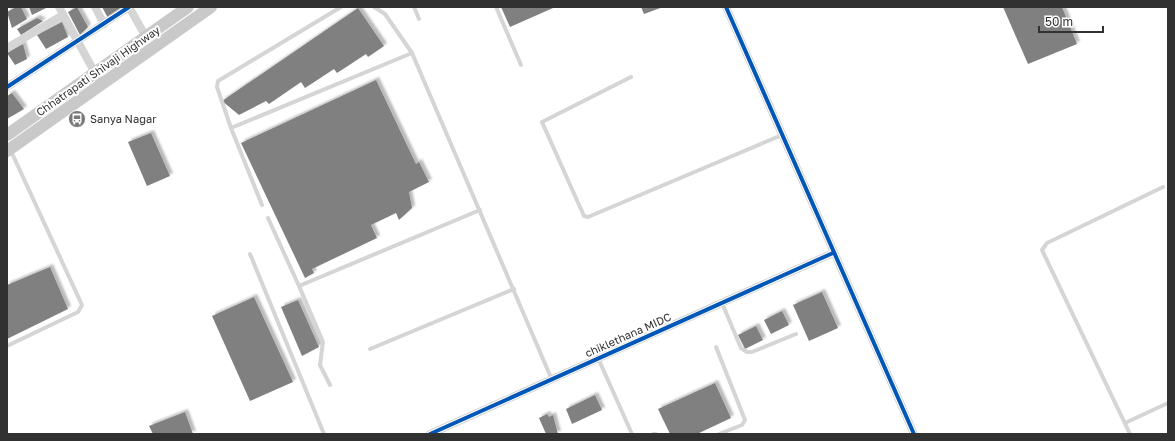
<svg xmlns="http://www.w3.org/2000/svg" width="1175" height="441" viewBox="0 0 1175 441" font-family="'Golos Text',sans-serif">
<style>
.building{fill:#808080;filter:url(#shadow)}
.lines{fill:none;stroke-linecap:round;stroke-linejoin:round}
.service{stroke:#d5d5d5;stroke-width:4}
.minor{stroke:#d5d5d5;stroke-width:8}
.primary{stroke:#c9c9c9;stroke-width:12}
.cycleway-casing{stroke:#fff;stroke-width:6}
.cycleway{stroke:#0057b8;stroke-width:4}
.labels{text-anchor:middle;stroke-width:4;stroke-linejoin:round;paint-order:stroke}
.street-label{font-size:11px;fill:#313131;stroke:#fff}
.poi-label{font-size:11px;fill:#313131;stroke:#fff;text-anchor:start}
</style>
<defs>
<filter id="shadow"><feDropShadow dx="3" dy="-3" stdDeviation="1" flood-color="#0004"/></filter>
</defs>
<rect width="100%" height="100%" fill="#fff"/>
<g class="building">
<polygon points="16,7 21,7 27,19 12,28 7,12"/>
<polygon points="29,7 48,7 32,15"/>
<polygon points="77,7 88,27 80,35 68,12"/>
<polygon points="102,7 122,7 108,18"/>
<polygon points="501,7 553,7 553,8 510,27"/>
<polygon points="641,7 663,7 644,14"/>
<polygon points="1003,7 1062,7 1077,44 1028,64"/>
<polygon points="358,8 384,46 368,57 366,54 337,73 334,69 305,88 301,82 269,104 266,101 239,115 222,101"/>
<polygon points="37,18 43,21 21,35 17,29"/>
<polygon points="62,22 68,37 46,49 37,35"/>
<polygon points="23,44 27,59 15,65 7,53"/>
<polygon points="376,80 416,164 419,162 429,182 409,192 412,208 399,220 396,213 371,225 377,238 312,269 314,273 305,278 241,143"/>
<polygon points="12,93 24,109 7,119 7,96"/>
<polygon points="151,133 170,176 147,186 128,142"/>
<polygon points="50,267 68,309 7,339 7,285"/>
<polygon points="822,292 838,328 809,341 793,305"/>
<polygon points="254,297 293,382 250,401 212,316"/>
<polygon points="298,300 319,347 302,356 281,307"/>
<polygon points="782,311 789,325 771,334 764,320"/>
<polygon points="756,326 763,340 745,349 738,335"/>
<polygon points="715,383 731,418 697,434 670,434 658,409"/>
<polygon points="595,395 602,410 572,424 566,409"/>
<polygon points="185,412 193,434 153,434 149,426"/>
<polygon points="547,414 549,417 553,415 558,434 546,434 539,418"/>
</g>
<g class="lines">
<g class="service">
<polyline points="374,7 385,14 412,53 552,380"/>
<polyline points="414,7 419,19"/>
<polyline points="496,7 521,65"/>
<polyline points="631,77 542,122 584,216 588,217 782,135"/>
<polyline points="231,128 217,87 218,81 341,7"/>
<polyline points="262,205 231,128 412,53"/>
<polyline points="268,218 299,286 323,342 320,365 330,385"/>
<polyline points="250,254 324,434"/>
<polyline points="299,286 480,210"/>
<polyline points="722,303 741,348 747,352 752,352 796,334"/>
<polyline points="7,346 78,312 82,305 11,151"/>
<polyline points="716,347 745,420 742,425 719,434"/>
<polyline points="370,349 514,289"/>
<polyline points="598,358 632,434"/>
<polyline points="1125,423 1168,403"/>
<polyline points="653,434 656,434"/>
<polyline points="1130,434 1042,250 1047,243 1163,187"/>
</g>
<g class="minor">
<polyline points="59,7 101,84"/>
<polyline points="95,7 104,24"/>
<polyline points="129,7 146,37"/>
<polyline points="726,7 914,434"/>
<polyline points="7,48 63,15"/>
<polyline points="7,87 129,7"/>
<polyline points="430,434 833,253"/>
</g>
<g class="primary">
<polyline points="7,135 188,7"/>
<polyline points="7,151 211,7"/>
</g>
<g class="cycleway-casing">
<g id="cycleway">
<polyline points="726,7 914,434"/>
<polyline points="7,87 129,7"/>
<polyline points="430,434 833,253"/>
</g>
</g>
<use href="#cycleway" class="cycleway"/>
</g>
<defs>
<g id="bus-disc" transform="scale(0.9)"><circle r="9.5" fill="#797979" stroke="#fff"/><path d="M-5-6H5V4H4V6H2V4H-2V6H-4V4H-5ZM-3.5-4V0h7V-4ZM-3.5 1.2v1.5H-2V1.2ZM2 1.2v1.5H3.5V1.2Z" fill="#fff"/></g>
</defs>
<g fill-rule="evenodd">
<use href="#bus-disc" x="77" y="119"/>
</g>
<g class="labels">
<g class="street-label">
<text transform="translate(98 71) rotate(-35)" y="4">Chhatrapati Shivaji Highway</text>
<text transform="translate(628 335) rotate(-24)" y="4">chiklethana MIDC</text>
</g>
<g class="poi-label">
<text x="90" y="123">Sanya Nagar</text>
</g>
</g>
<rect width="1175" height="441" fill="none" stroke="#313131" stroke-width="16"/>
<path d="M1039 26v6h64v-6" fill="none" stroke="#313131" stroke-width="2"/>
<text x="1045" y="26" font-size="12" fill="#313131" stroke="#ffffff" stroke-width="3" paint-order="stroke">50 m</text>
</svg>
